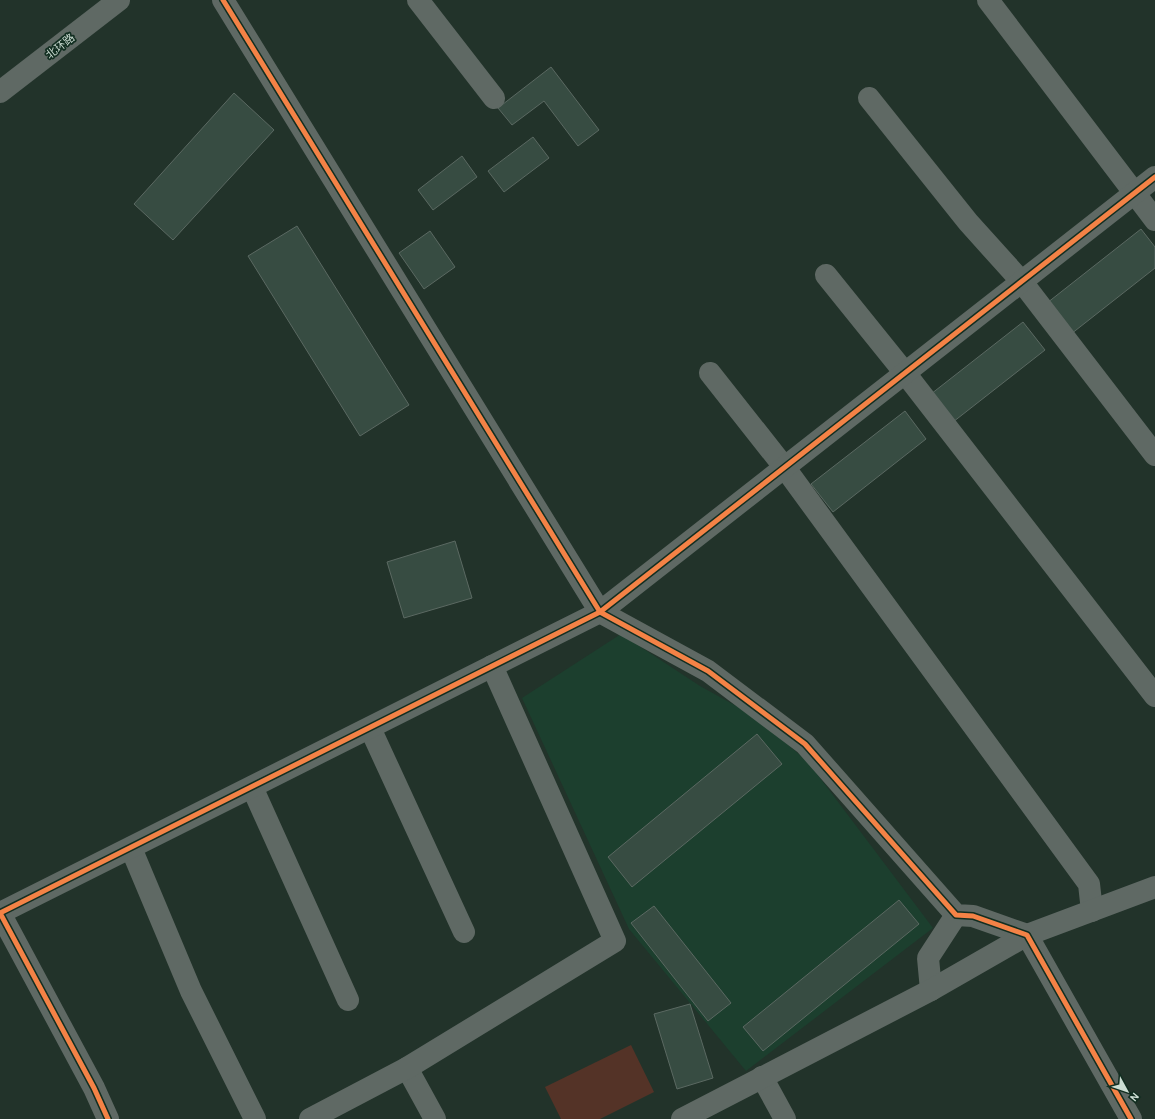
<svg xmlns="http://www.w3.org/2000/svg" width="1155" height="1119" viewBox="0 0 1155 1119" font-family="Karla,'Noto Sans SC',sans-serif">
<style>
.built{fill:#1c3f2e}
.green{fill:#543327}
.building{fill:#374c42;stroke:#5b6962}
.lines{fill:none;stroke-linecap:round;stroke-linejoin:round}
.minor{stroke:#5f6964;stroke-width:22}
.cycleway-casing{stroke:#122e21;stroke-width:8}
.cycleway{stroke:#f48246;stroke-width:5}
.labels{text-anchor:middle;stroke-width:3.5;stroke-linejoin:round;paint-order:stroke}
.street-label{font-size:11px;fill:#ccddd3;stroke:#122e21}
</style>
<rect width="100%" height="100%" fill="#22332a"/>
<polygon class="built" points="621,634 700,686 756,717 808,762 933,928 746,1071 629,929 522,698"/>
<polygon class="green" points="631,1045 654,1092 600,1119 561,1119 545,1087"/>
<g class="building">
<polygon points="551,67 599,130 578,146 544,101 512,125 498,108"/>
<polygon points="234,93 274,130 173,240 134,204"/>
<polygon points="533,137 549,158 504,192 488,171"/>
<polygon points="462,156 477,177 433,210 418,190"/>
<polygon points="297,226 409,405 360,436 248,256"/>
<polygon points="1141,229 1155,247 1155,268 1071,334 1047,303"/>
<polygon points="430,231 455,267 424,289 399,253"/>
<polygon points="1023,322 1045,350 953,422 931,394"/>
<polygon points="905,411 926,439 833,512 811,484"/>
<polygon points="455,541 472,598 404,618 387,562"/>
<polygon points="757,734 782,764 632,887 608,857"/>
<polygon points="899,900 919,924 763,1051 743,1027"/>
<polygon points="654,906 731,1003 708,1021 631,923"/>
<polygon points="690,1004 713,1078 677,1089 654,1014"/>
</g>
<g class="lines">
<g class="minor">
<polyline points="223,0 600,612 708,671 805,744 956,915 973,916 1027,935 1131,1119"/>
<polyline points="418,0 494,98"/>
<polyline points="988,0 1155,220"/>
<polyline points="0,92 119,0"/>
<polyline points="869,98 968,222 1022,282 1155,455"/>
<polyline points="826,275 905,373 1155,696"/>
<polyline points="710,373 785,468 1089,884 1092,911"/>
<polyline points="370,728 464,932"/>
<polyline points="252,787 348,1000"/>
<polyline points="131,848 191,991 255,1119"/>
<polyline points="931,990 928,958 956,915"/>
<polyline points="407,1068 435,1119"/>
<polyline points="762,1077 785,1119"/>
<polyline points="108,1119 94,1088 0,913 600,612 1155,177"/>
<polyline points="310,1119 407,1068 615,941 492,666"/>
<polyline points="682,1119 931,990 1027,935 1155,887"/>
</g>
<g class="cycleway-casing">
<g id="cycleway">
<polyline points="223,0 600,612 708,671 805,744 956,915 973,916 1027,935 1131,1119"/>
<polyline points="108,1119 94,1088 0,913 600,612 1155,177"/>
</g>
</g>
<use href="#cycleway" class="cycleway"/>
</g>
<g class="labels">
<g class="street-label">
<text transform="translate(60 46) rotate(-38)" y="4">北环路</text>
</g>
</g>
<g transform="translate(1127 1091) rotate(130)" stroke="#122e21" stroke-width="3" paint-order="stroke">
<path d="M0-3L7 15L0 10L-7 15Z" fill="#ccddd3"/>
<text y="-6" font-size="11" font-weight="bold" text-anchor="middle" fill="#ccddd3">N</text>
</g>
</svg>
